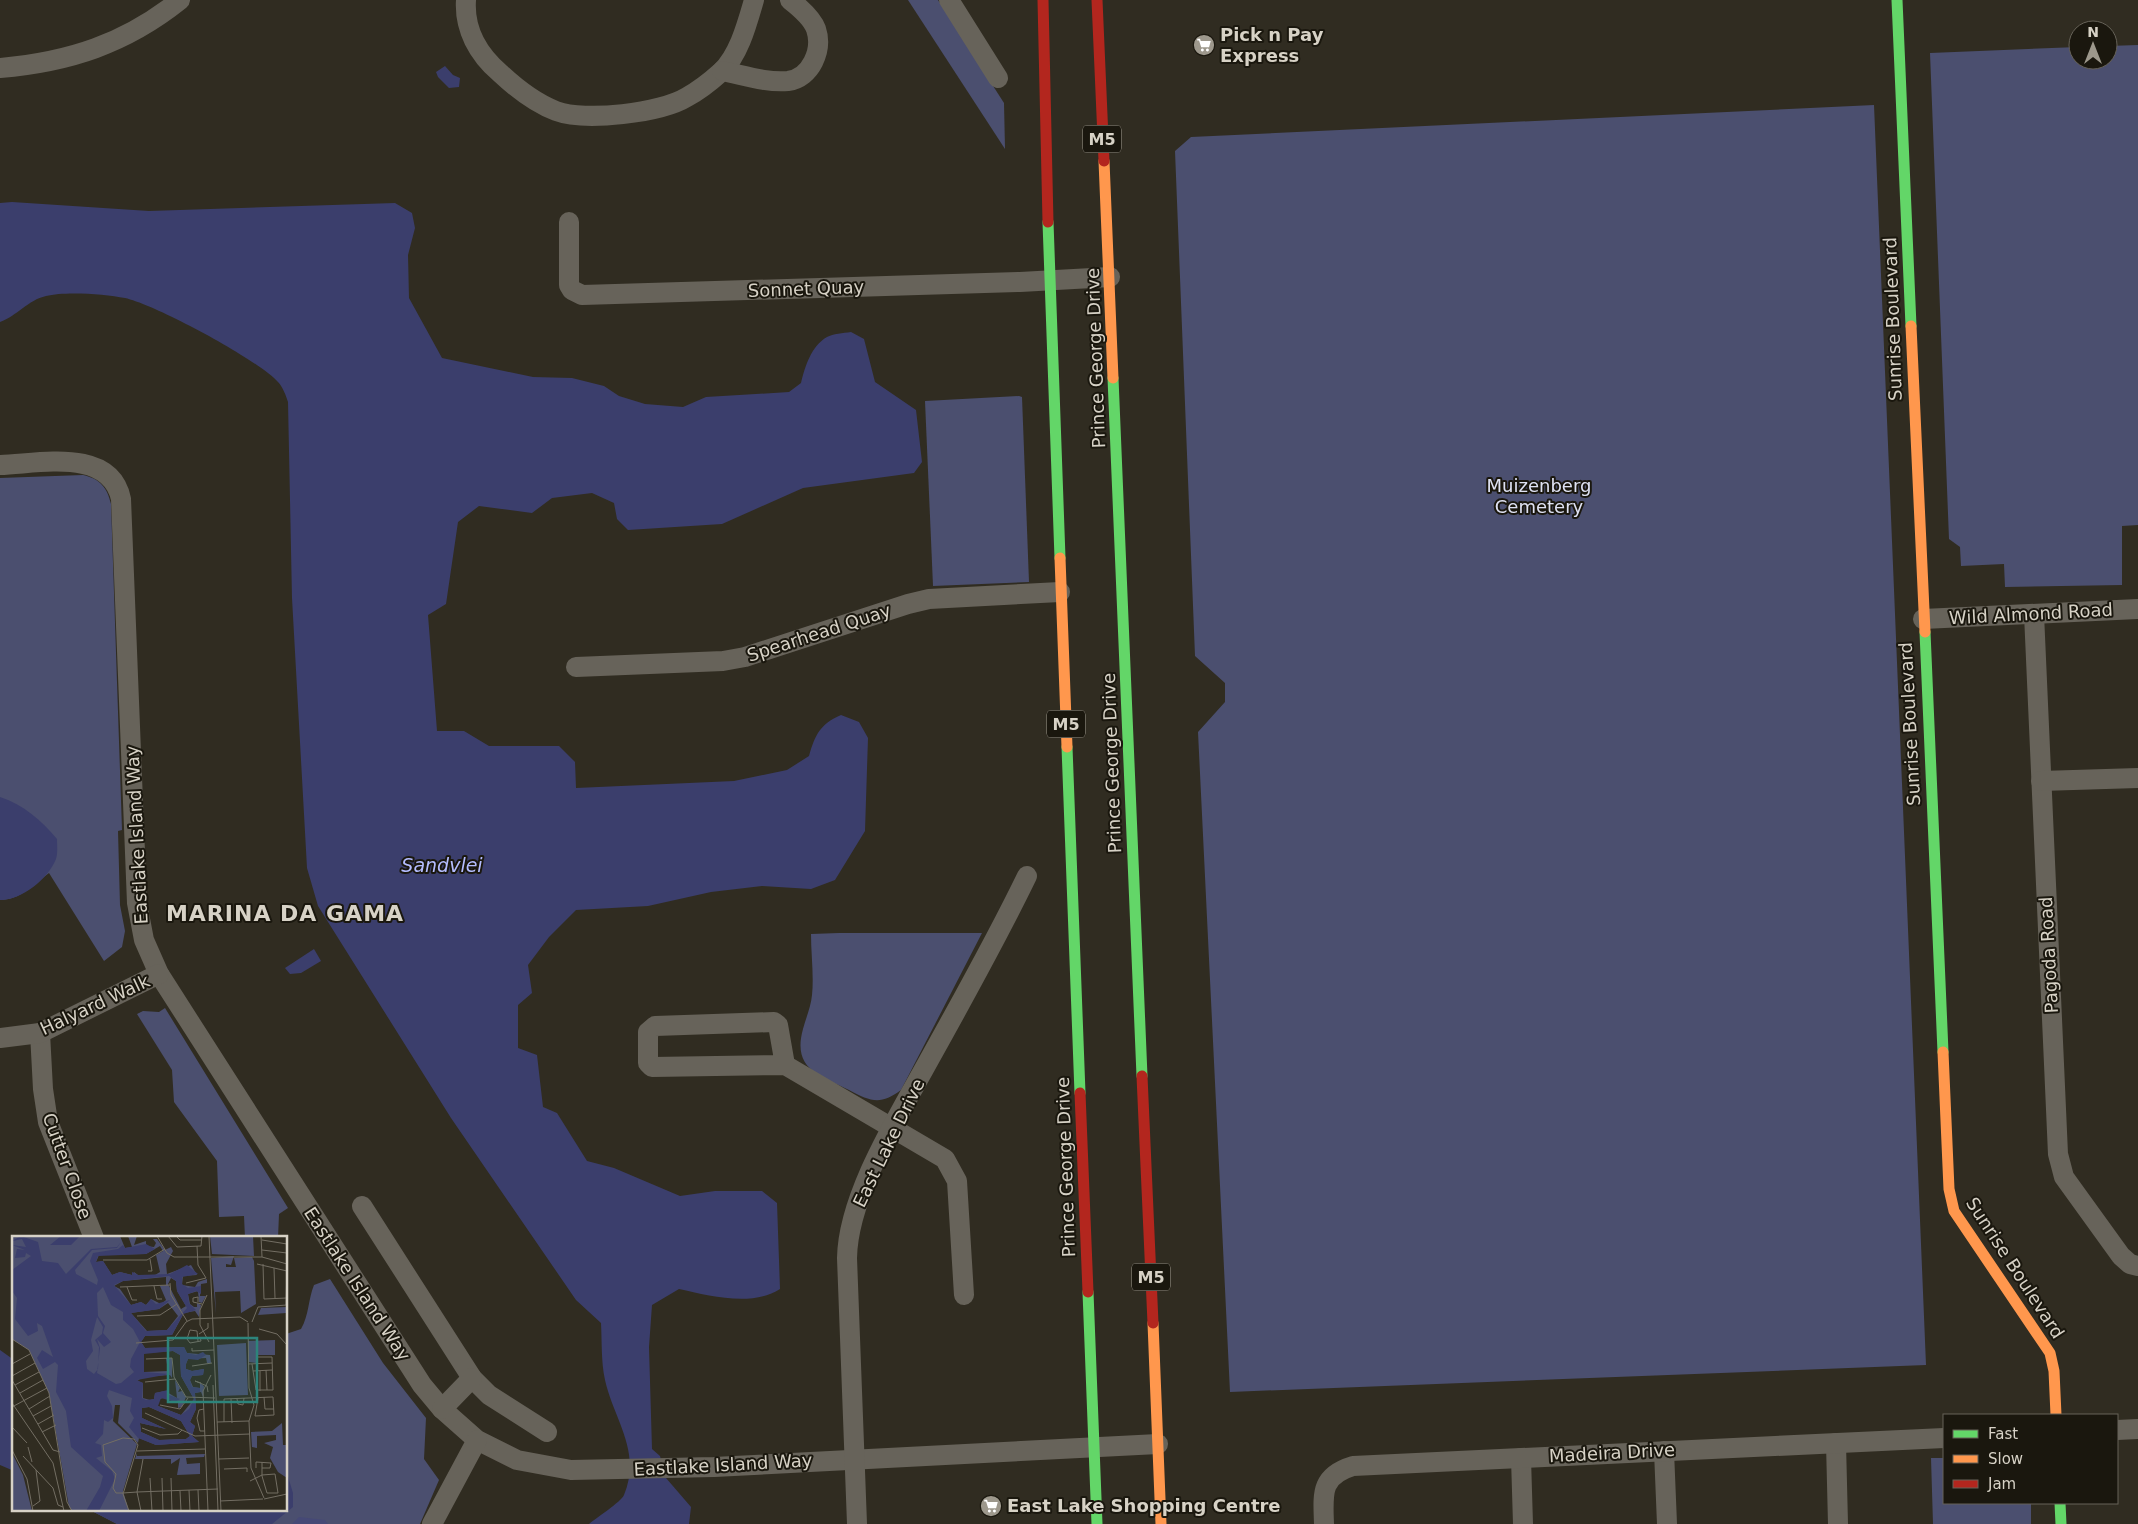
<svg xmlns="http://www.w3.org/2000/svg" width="2138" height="1524" viewBox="0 0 2138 1524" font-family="'DejaVu Sans',sans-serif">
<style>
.green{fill:#4b4f6f}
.forest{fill:#464976}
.water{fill:#3b3e6c}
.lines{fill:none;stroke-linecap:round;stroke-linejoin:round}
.street{stroke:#67635a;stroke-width:20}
.fast{stroke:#63d668;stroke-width:11}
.slow{stroke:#ff974d;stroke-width:11}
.jam{stroke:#b3261e;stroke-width:11}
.labels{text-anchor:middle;stroke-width:4;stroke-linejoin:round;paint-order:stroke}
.shield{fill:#1a170e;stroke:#9e9a8f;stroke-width:1}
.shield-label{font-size:16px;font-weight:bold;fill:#d7d2c6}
.poi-label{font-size:18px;font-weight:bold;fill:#d7d2c6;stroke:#1a170e;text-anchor:start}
.street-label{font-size:18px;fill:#d7d2c6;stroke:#1a170e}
.park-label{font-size:18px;fill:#dfe2f3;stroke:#1a170e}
.water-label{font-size:19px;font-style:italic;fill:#b5bdff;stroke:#1a170e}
.district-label{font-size:22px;font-weight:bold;letter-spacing:1px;fill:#d7d2c6;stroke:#1a170e}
.inset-road{fill:none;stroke:#736e63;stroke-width:1}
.view{fill:#2d847b;fill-opacity:0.15;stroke:#2d847b;stroke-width:2.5}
.inset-edge{fill:none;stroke:#d7d2c6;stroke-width:2.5}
</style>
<rect width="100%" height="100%" fill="#302c21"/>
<g class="green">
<polygon points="908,0 938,0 1004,103 1005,149"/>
<polygon points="2138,45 2138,525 2122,526 2122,585 2005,587 2004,564 1961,566 1960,547 1949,539 1930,53 2078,47 2078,60 2108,60 2108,46"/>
<polygon points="1874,105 1926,1365 1230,1392 1198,732 1225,702 1225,683 1195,656 1175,151 1191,137"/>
<polygon points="1019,396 1022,397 1029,582 933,586 925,401"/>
<path d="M83,475C100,479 107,487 111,504L122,830L118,831L120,905L125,931L122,947L104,961L49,873C35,884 20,900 0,900V478Z"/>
<path d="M839,933H982L901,1090C881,1105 871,1102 849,1090C819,1075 792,1069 803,1029C806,1018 811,1006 812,995C814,976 811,954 811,934Z"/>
<polygon points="165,1008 288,1208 279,1214 278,1238 245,1238 244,1216 219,1217 217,1161 174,1102 172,1070 137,1014 143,1011 159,1012"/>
<path d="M330,1279L383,1363L426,1418L424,1459L439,1480L420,1524H117L90,1510H286V1334L301,1329C309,1315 308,1300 314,1285Z"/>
<polygon points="1931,1458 1944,1458 1944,1503 2031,1503 2031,1524 1933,1524"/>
</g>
<polygon class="forest" points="299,1517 325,1520 328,1524 292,1524"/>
<g class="water">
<polygon points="445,66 453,75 460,78 459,87 449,88 438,77 436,72"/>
<path d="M12,202L149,211L395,203L412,213L415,228L408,255L409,298L442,358L533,377L572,378L604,386L619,396L645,404L683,407L706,397L789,392L801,383C805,367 811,346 827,337C833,334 843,333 851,332L864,339L875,382L916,410L922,462L914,473L803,488L722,524L628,530L617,519L614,503L592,493L552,498L532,513L479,506L458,522L446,604L428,615L437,731H464L489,746H559L575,762L576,788L734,781L787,770L809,756C815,735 820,724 841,715L859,722L868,738L865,831L835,880L811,889L762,886L711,892L648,906L576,910L549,937L528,965L532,993L518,1005V1048L537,1055L543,1107L557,1113L587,1161L614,1168L680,1196L715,1191H762L777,1203L780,1289C752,1307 710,1296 679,1289L652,1305L649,1347L652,1449L660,1456L666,1478L691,1507L689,1524H589C596,1518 621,1502 624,1495C642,1451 614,1420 605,1380C601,1362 602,1341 601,1323L576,1300L451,1118L318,906L307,868L292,598L288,402C286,396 283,387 278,382C257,359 156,305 125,298C105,294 65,291 46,296C28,300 17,316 0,322V203Z"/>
<path d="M0,797C24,805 41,820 57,839C57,845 58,853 56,859C48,879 22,900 0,900Z"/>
<polygon points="314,949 321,961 301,973 290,974 285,968"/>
<polygon points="0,1350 14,1360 14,1471 0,1465"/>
<polygon points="286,1470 293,1493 293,1507 272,1524 117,1524 90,1510 286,1510"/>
</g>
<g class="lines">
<g class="street">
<path d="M466,0C464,29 478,54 500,73C516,88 535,103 556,111C585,122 661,113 687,97C698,91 711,81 721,72C739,55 747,24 754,0"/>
<polyline points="949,0 998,78"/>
<path d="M0,68C69,62 125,44 180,0"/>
<path d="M722,71C743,75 766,83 788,81C811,78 823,50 816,29C812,18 799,7 790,0"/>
<polyline points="569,222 569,285 572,290 582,295 1020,282 1110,277"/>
<path d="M0,465C39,464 110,447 121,499L137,903L144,940L159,974L422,1385L442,1409L477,1440L517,1460L571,1470L714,1467L1158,1444"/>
<polyline points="2034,614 2058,1154 2064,1177 2121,1256 2130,1264 2138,1266"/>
<polyline points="1923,619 2138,609"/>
<polyline points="576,667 723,661 745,657 908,604 929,599 1060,592"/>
<polyline points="2041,781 2138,778"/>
<polyline points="40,1033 43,1089 48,1122 94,1238"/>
<polyline points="0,1038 40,1033 159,974"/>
<polyline points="785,1065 778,1025 774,1022 655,1026 648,1032 648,1063 652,1067 785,1065 945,1159 957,1181 964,1295"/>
<polyline points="362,1206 472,1378 489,1395 547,1432"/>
<polyline points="442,1409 472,1378"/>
<polyline points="2117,1430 2138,1429"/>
<polyline points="1836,1443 1838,1524"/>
<polyline points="1664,1451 1667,1524"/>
<polyline points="1521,1458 1523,1524"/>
<polyline points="432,1524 477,1440"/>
<path d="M857,1524L847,1258C848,1195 899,1115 929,1060C963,999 997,938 1027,876"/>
<path d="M1324,1524C1323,1494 1320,1476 1353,1466L1944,1438"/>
</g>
<g class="fast">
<polyline points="1897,0 1911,326"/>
<polyline points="1048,222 1060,558"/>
<polyline points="1113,378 1142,1076"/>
<polyline points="1925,632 1943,1052"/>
<polyline points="1067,747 1080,1093"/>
<polyline points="1088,1292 1097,1524"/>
<polyline points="2060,1503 2061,1524"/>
</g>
<g class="slow">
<polyline points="1104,161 1113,378"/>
<polyline points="1911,326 1925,632"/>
<polyline points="1060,558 1067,747"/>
<polyline points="1943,1052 1949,1189 1954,1211 2050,1353 2054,1371 2056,1415"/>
<polyline points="1153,1323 1161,1524"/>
</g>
<g class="jam">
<polyline points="1043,0 1048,222"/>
<polyline points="1097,0 1104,161"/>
<polyline points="1142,1076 1153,1323"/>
<polyline points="1080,1093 1088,1292"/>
</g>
</g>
<defs>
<g id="supermarket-disc" transform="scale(1.125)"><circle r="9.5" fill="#9d988c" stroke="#1a170e"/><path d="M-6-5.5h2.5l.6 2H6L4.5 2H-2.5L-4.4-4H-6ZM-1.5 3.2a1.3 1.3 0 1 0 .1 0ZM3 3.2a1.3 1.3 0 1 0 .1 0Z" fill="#fff"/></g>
</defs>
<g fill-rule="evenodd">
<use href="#supermarket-disc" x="1204" y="45"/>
<use href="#supermarket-disc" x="991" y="1506"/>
</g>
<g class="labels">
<g class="shield">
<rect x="1083" y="125.5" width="38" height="27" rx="4"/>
<rect x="1047" y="710.5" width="38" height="27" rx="4"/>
<rect x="1132" y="1263.5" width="38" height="27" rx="4"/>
</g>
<g class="shield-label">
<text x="1102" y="145">M5</text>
<text x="1066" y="730">M5</text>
<text x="1151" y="1283">M5</text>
</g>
<g class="poi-label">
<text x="1220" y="41">Pick n Pay<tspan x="1220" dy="21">Express</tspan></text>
<text x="1007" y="1512">East Lake Shopping Centre</text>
</g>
<g class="street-label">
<text transform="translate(806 289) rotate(-2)" y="6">Sonnet Quay</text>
<text transform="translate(1893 319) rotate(-92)" y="6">Sunrise Boulevard</text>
<text transform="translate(1096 358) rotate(-92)" y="6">Prince George Drive</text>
<text transform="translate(2031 614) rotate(-3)" y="6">Wild Almond Road</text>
<text transform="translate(819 633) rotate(-18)" y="6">Spearhead Quay</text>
<text transform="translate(1910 724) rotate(-93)" y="6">Sunrise Boulevard</text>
<text transform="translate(1112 763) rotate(-92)" y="6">Prince George Drive</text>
<text transform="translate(137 835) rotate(-93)" y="6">Eastlake Island Way</text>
<text transform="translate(2049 955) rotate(-93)" y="6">Pagoda Road</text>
<text transform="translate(95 1005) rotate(-25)" y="6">Halyard Walk</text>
<text transform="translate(889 1143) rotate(-64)" y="6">East Lake Drive</text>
<text transform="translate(67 1166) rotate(70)" y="6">Cutter Close</text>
<text transform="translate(1066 1167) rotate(-92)" y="6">Prince George Drive</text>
<text transform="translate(2015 1268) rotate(57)" y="6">Sunrise Boulevard</text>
<text transform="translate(357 1284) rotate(57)" y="6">Eastlake Island Way</text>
<text transform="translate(1612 1453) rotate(-3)" y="6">Madeira Drive</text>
<text transform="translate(723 1465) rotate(-3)" y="6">Eastlake Island Way</text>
</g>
<g class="park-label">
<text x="1539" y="492">Muizenberg<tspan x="1539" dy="21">Cemetery</tspan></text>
</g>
<g class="water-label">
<text x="442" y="872">Sandvlei</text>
</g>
<g class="district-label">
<text x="285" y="921">MARINA DA GAMA</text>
</g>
</g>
<g transform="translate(12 1236)">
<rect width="275" height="275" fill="#302c21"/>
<path d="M0,0H108L113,12L120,11L116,0H125L122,9L134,5V10L142,11L144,7L141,3H145L153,14L159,11L161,15L154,28L155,38L179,29L185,39L171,40L170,49L183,51L186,46L195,43V47L189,48L188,60H194L190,67L187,66L186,55L176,58L178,68L182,71H185V67L189,69L187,81L183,75L172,77L160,99L133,100L129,106L133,112L172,111L175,117L198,119L199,127H195L194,122L176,123L174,128V133L180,135L192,133L191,139L180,140L178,144L181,151L188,152V147L192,150L191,161L189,156L183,157L184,173L178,186L183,190L180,200L187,206L144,209L127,202L126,207L106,187L108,169H103L101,185L125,208L111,255L117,275H60L57,271L37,157L17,114L0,103ZM148,10L151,15L144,19L148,36L143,39H126L122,36L120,39L108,36L100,39L91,25L84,26L87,19L134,18ZM154,41V49L148,50L154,64L149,68L139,63L134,69L129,66L119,69L108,53L102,50L111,45ZM159,42L164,45L165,55L174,70L169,73L156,48ZM156,67L166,80L155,94L135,95L119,77L147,73ZM161,115L168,119L169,140L182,163L169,179L146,170L145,164L154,161L166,166V172L170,171L174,161L170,155L166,156L168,152L163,144L165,162L153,155L143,157L142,163L138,164L131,162V147L125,145L131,141L158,139L160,142V122H154L156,135L132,136L130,120L133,117ZM137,171L169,185L178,200L174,203L147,204L129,196L128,187L154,193L130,182V172ZM198,0H241L242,20L200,18ZM222,20L219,29L214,28V31H224L222,22L240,21L242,25L244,68L229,77L228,55L203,56L204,78L199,22ZM275,71L274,77L246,79L249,72ZM263,104V119H245L244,127L237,126L236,105ZM234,107L236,159L207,160L205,109ZM270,187L271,209H275V242L266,236L258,222L261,211L252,207L264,204V199L245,200V212L240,211L239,196L260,195ZM0,217L11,239L20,275H0ZM125,217V220L193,218L192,221L174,222L175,228L188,227V238L165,239L168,222L159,228V223H123Z" fill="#4b4f6f" fill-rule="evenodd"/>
<path d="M9,0L26,6L30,25L46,27L54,38L79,13L105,11L109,6L105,12L80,14L63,34L64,38L85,49L86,44L78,25L81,17L106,13L111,9L113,12L134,8L143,13L134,18L86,20L84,26L91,25L100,39L108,36L120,39V36L126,39L158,38L175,29L186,38L170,41V48L176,52L189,50V58L184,55L176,58L177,67L184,74L171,78L160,99L133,100L129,106L133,112L172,111L175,117L184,119L191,116L194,119L186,124L176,123L174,128V133L180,135L192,133L191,139L180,140L178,144L180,151L188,152V156L183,157L184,173L178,186L183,190L180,200L187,206L144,209L126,202L117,191L122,182L118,175L120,162L97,154L95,160L100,170L101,182L96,186L92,184L91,198L83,207L89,209L90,220L84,222L100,235L103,243L87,275H74L88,251L91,240L59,211L54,175L44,156L46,129L43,126L31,133L25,122L30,114L41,121L30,90L25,87L26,95L16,100L3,83L5,62L0,55V34L19,20L14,17L13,21L3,22L5,13L13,14L0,9L14,11L10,3L0,5ZM157,40L164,45L165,55L175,72L155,94L134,95L119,77L147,73L158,64L144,68L139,63L134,69L129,66L119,69L102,49L111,45ZM91,51L99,69L111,76V84L121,93L128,106L119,123L118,131L122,136L109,147L104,148L85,137L88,112L85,103L92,111L99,106L91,97L93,90L86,80L85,57ZM85,81L91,91L90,98L83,104L87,111L86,133L82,138L75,133L74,125L81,115L79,104ZM161,115L168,119L169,140L182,163L177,173L169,179L146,170L149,162L163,166L168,163L157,159L156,154L143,157L142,163L134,164L130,162L131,147L125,144L158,138L132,136V118ZM137,171L169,185L178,200L174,203L147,204L129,196L128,187L154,193L130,182V172ZM49,0H68L59,9H38Z" fill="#3b3e6c" fill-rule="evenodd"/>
<path class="inset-road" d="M145,0L155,17L162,21H250L275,28M156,0L165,11L189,10L190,0M164,0L168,4H190M197,0L209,275M249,0L250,21M250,4L275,8M250,14L275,17M91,24H135L153,13M245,28L275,35M251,28L252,63L275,62M262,32L263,62M136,35H140L138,23M158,47L159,59L175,85M174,47L194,42L186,29L185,10M142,50L145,63H150M108,51L158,49M115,51L120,64H125M195,59L188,74V89L197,106M186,66V61L181,62V66L190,68M274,69L275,28M125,80L148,79L165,68M240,86L246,71L275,69M236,87L237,152L242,169L237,185L239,232L252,262M247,93L265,98L275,109M187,98L196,92V87M0,103L17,114L37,157L55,266L60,275M186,105L185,95L178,94L175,103L178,107L189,105L188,101M124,107L161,104L174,86L180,83L228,81L236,86M180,112V115L202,114M134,123L160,122L162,141L174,161L203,162M0,128L18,118M236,128L260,127M240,128L244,154H261L260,121H246M180,130L200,127M254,134L255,154M241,135L260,134M248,135V155M0,140L23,127M0,144L41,214L48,216M133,146L163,143M189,147L183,145L195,150L196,156M3,149L27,136M201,149L206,275M8,157L31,144M252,161L253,173H262M219,163L220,187M225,163L226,168L231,169L232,162M0,167L41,227L52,275M148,169L168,173L176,162M0,171L35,152M17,173L38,160M192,173L187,174L185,182L188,195H193M133,177L183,200L238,198M21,180L39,170M205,186L237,185M212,186V163L260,161H261L262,179L243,180L246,162M26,188L42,179M0,191L15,207M130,192L148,199L166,198L170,194M30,196L44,189M16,211L20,226M0,214L15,243L21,275M125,215L193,213M11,220L41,252L46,269L51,271M207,223L237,222M244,232V226L259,227L258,232H250M212,233L235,232V236M138,242L140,275M150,242L151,275M159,242L160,275M238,245L250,239L263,238L266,257H255L250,240V226M177,254L178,275M186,254L187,275M168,255L169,275M252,263L275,258M208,265L251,263M21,270L28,265L24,234M117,275L111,258V257L112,255L126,209L122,203L111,202L91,209L93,226L104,238L101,252L104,257H111L125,256L206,253M129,275L125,256L131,223M196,275L191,155L199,139"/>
<path class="view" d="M156,102H245V166H156Z"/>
<rect width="275" height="275" class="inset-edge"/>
</g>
<rect x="1943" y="1414" width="175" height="90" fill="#1a170e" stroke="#666258"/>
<rect x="1953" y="1430" width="25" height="8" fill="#63d668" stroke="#666258"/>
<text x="1988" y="1439" font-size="15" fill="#d7d2c6">Fast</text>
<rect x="1953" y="1455" width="25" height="8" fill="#ff974d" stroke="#666258"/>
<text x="1988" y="1464" font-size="15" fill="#d7d2c6">Slow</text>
<rect x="1953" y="1480" width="25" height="8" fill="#b3261e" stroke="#666258"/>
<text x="1988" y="1489" font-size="15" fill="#d7d2c6">Jam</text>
<g transform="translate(2093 45)"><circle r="24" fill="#1a170e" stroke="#666258"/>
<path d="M0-4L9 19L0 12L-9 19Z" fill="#9d988c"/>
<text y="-8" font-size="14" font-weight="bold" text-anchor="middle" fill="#d7d2c6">N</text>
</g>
</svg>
